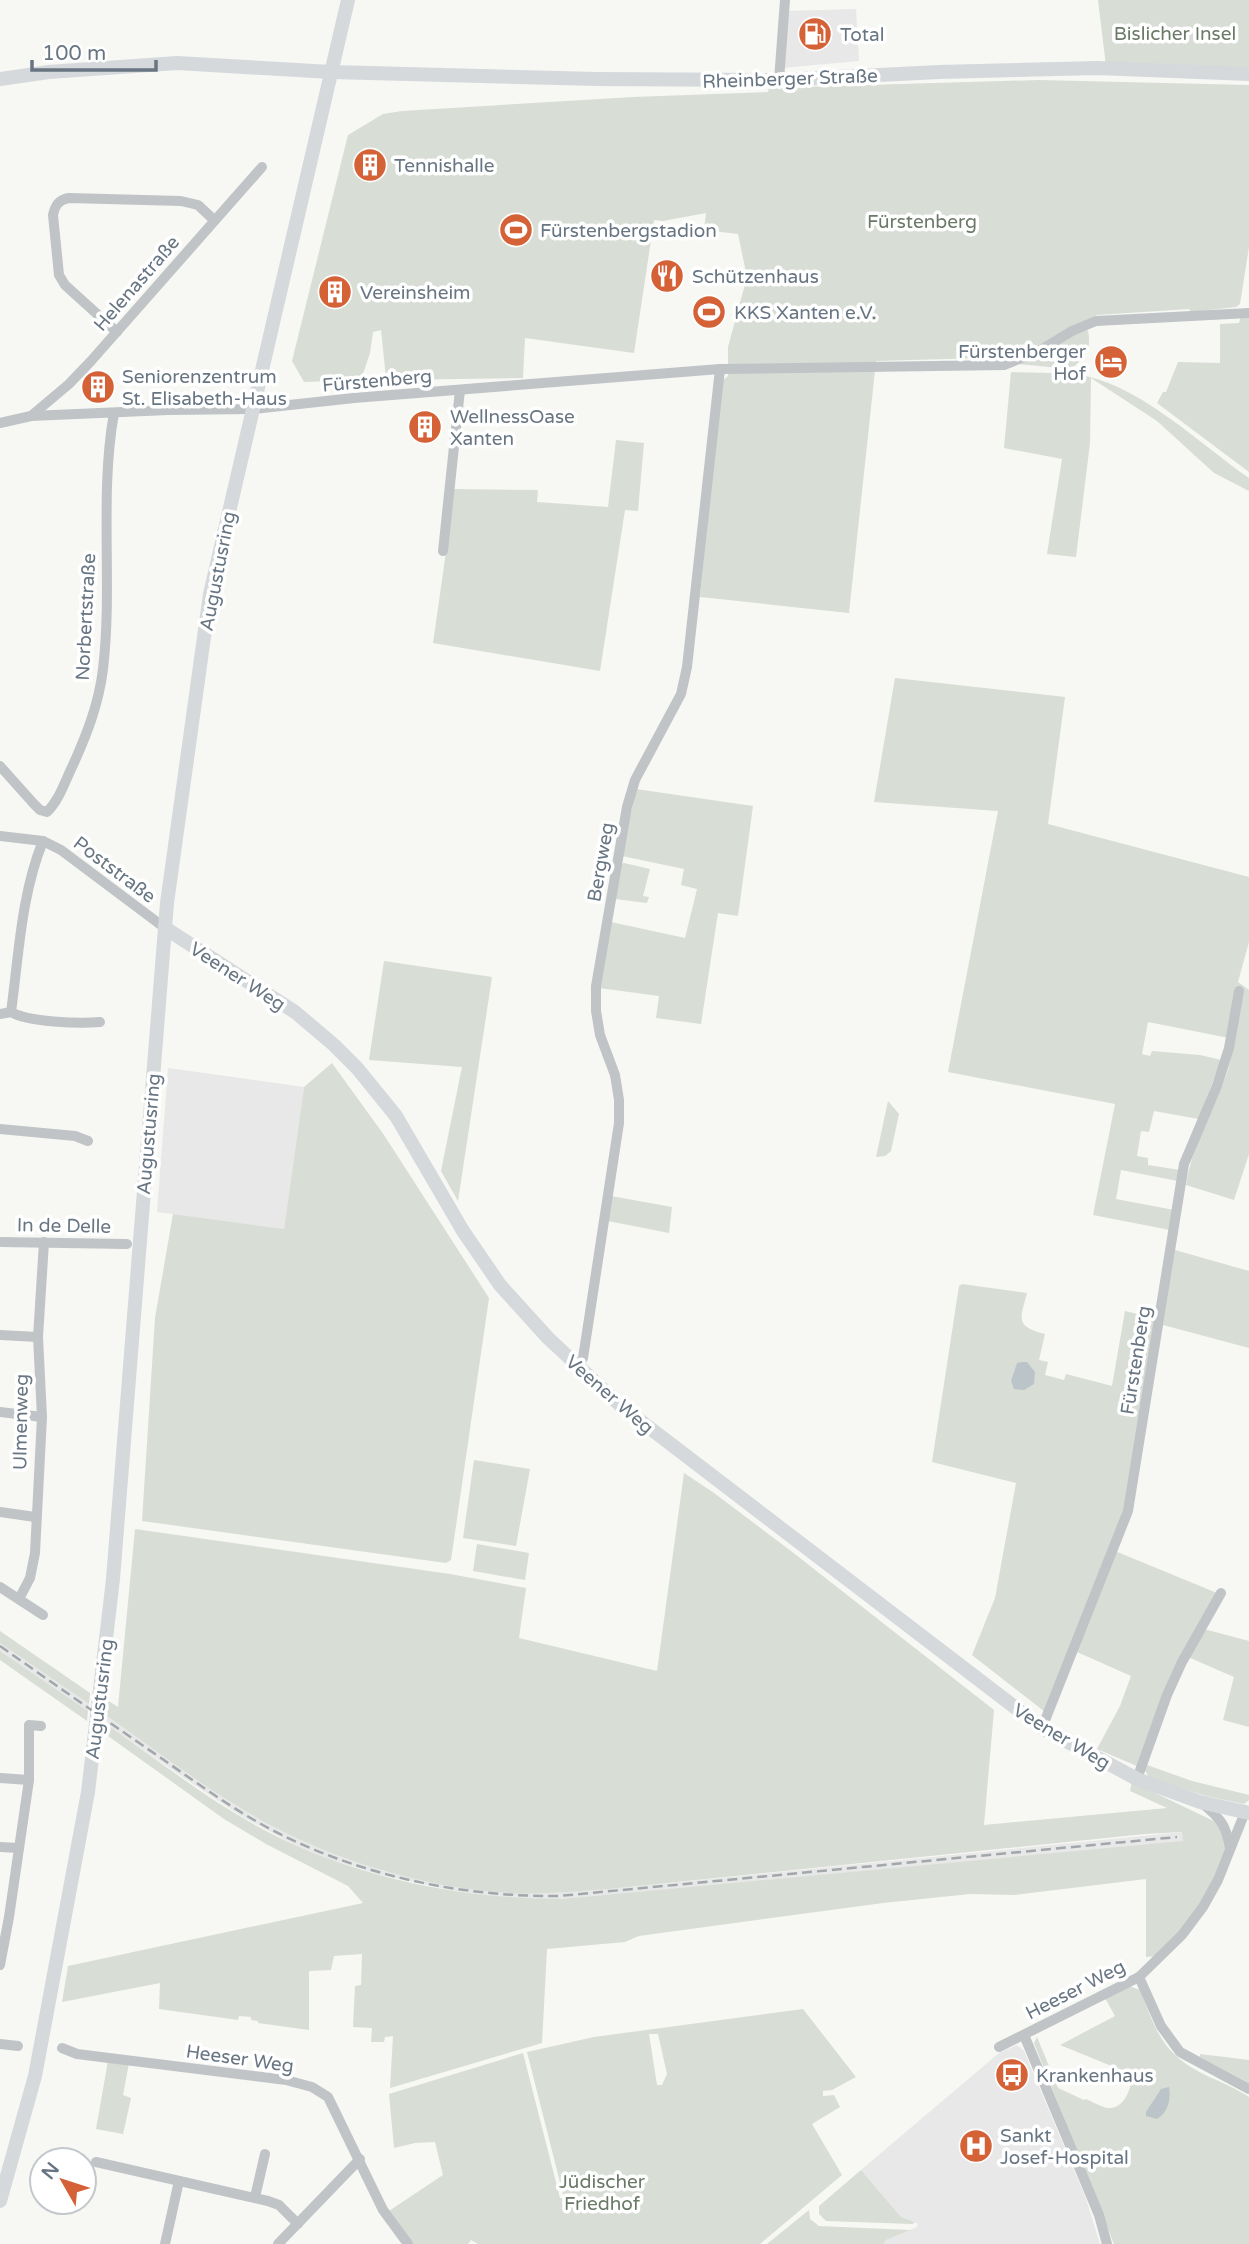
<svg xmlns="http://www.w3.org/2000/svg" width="1249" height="2244" viewBox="0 0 1249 2244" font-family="'Varela Round',sans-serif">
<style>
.built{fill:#e7e8e7}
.green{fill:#d8ddd5;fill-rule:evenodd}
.water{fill:#bbc4c9}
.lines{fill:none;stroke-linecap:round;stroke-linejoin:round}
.minor{stroke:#c0c4c7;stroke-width:10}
.major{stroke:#d5d9dc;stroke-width:14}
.rail{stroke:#a2a7ac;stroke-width:2.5;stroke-dasharray:10 5;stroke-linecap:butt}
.labels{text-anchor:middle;stroke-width:7;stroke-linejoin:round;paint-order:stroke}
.park-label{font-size:19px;fill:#6a7a67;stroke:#fff}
.poi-label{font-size:19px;fill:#687683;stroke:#fff;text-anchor:start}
.street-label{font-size:19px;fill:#687683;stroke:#fff}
</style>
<rect width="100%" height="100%" fill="#f7f7f4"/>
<g class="built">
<polygon points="856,9 859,61 782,68 787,11"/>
<polygon points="168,1068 304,1087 284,1229 157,1212"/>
<polygon points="0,1643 89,1704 88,1711 0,1651"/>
<polygon points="103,1713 278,1829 313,1845 384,1871 453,1886 508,1893 548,1893 609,1889 1183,1832 1183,1842 561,1899 520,1899 491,1896 450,1890 381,1875 329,1859 293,1844 241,1816 184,1778 102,1721"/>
<polygon points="1017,2045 1024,2051 1086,2199 1100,2244 883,2244 886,2240 917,2227 918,2224 901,2217 861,2170 999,2053"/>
</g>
<g class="green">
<polygon points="1098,0 1249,0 1249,68 1106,66"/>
<polygon points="1039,80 1249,85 1249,247 1240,304 1236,307 1191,312 1189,309 1097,315 1016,357 876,361 849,613 700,597 722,381 728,376 728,347 747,277 738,234 704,230 706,213 663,221 654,220 634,353 525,338 523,378 390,380 386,378 381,330 373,332 370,353 361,380 304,382 292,361 348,135 383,114 402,111 633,97 768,92 769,88"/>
<polygon points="1249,315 1249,472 1157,403 1163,392 1166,392 1178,362 1220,363 1220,324 1239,323 1241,316"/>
<path d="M1086,329L1088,331C1092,351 1085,355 1072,369L1017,364Z"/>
<path d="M1011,372C1032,373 1067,372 1086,376C1144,389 1200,444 1249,478V491L1214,473L1157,421L1091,378L1090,443L1076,557L1047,554L1062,459L1004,448Z"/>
<polygon points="616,440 644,443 638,511 625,510 600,671 433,643 447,545 451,489 538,490 537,502 608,507"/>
<path d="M895,678L1065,697L1048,824L1249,877V942L1238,982L1249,990V1154L1234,1200L1186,1185C1193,1134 1230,1090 1234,1039L1148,1022L1142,1054L1150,1056L1152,1051L1200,1055L1221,1060L1199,1119L1154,1111L1149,1132L1141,1131L1137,1156L1148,1158V1165L1180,1170L1178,1181L1121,1170L1116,1199L1174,1210L1170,1230L1093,1215L1115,1104L948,1072L998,811L874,802Z"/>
<polygon points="636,789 753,806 738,916 718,913 701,1024 656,1018 659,996 599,988 611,922 685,938 697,889 681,885 684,869 622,856"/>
<polygon points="624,863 650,869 643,896 649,897 647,903 615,899 621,864"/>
<polygon points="384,961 492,977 458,1201 441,1171 462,1067 369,1060"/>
<polygon points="332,1063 384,1135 489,1298 451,1560 446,1563 142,1521 155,1318 173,1214 284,1229 304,1087"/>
<polygon points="888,1101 899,1114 891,1151 885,1156 876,1157"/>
<polygon points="611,1196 672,1207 669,1233 608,1221"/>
<polygon points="1175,1250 1249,1271 1249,1348 1163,1325"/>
<path d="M962,1284L1027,1293C1020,1320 1015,1326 1045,1334L1039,1360L1048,1362L1045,1375L1064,1380L1066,1374L1112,1386L1125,1311L1150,1317L1155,1322L1124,1510L1045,1712L972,1655L995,1598L1016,1483L932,1462L959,1286Z"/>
<polygon points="474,1460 530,1469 516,1546 463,1538"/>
<path d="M684,1473L714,1493L791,1551L994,1710L984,1825L1167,1808L1130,1791L1132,1782L1218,1823L1225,1834L1226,1856L1199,1906L1177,1936L1157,1956L1146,1957V1879L1013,1895L970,1894L883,1903L639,1936L625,1942L547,1949L542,2043L390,2088L393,2036L385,2037L384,2042H371L372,2028L353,2027L355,1986L361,1985L362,1954L334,1956L331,1970L309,1971V2030L258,2023V2021L251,2020V2017L239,2016L238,2020L159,2009L160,1983L62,2002L68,1966L363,1903L348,1886L266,1844L224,1819L101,1731L102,1721C164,1764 226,1815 295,1845C378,1882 471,1899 561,1899L1183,1841L1182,1832L1145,1834L609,1889C576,1891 542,1895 508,1893C430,1888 350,1865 280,1830C217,1798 160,1753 103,1713L104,1698L118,1707L135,1529L450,1574L526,1588L519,1638L657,1671Z"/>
<polygon points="477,1544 529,1553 525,1580 473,1571"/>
<polygon points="1115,1551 1217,1593 1139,1767 1097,1749 1120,1706 1131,1676 1077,1652"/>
<polygon points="1204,1629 1249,1641 1249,1727 1223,1720 1234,1677 1188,1657"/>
<polygon points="0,1631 90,1693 89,1704 0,1643"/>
<polygon points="0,1651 88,1711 87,1721 0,1660"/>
<polygon points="1147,1765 1192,1781 1249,1795 1249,1800 1244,1804 1206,1796 1149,1778 1145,1770"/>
<path d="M1129,1986L1140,1990C1149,2012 1156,2036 1173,2053C1193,2074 1225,2081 1249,2097V2244H1114L1034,2043L1037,2037L1058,2088L1084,2100L1086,2099C1093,2102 1101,2107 1108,2108C1124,2110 1133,2087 1131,2074L1060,2045L1115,2016L1105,1998Z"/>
<path d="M803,2009L856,2077L832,2090L823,2091V2096L834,2095L840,2107L812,2124L842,2175L760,2244H478L471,2240L468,2244H412L389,2211L443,2175L435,2142L415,2143L394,2148L389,2094L523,2053L560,2198H564L527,2052L594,2037ZM649,2034H658L667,2074L662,2085H657Z"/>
<polygon points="1200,2054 1249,2060 1249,2083 1200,2057"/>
<polygon points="108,2061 129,2063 123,2095 131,2098 123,2134 96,2129"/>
<polygon points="861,2170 901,2217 914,2222 913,2224 826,2221 819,2214 819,2206"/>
<polygon points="809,2210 810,2219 819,2226 910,2230 886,2240 883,2244 767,2244"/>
</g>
<g class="water">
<polygon points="1022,1362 1027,1362 1035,1372 1034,1384 1024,1390 1014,1389 1011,1381 1017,1363"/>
<path d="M1169,2087C1171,2100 1168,2112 1157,2119L1146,2116V2112L1161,2089Z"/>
</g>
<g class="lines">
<g class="minor">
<polyline points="779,80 785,0"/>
<path d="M117,332L65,285L59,275L53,215C55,206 58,200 69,198L181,201L198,205L214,220"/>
<polyline points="31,416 69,384 91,361 262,167"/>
<polyline points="0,423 31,416 168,410 253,409 354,398 720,369 1004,365 1039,351 1072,331 1096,321 1249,313"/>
<polyline points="443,551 460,390"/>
<path d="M0,766L34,804L40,810L47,812C60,799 65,781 73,765C87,734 99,703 103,669C113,584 99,497 114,413"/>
<polyline points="0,836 43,841 61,850 165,928"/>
<path d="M11,1012C19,954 21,895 43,841"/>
<path d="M0,1014L11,1012C27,1022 80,1024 100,1022"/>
<polyline points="0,1129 75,1136 88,1141"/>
<polyline points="0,1242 127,1244"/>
<polyline points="0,1335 38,1337"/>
<polyline points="577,1367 583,1358 619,1123 619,1100 615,1075 600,1035 596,1011 596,986 627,807 635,780 681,694 687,667 720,369"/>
<polyline points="0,1412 42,1417"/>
<polyline points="0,1512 35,1517"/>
<polyline points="0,1587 43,1615"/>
<polyline points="19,1599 30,1578 35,1553 42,1417 38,1337 44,1242"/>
<polyline points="1042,1728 1128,1511 1184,1164 1217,1086 1229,1048 1239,991"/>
<polyline points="0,1778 29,1780"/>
<polyline points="1137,1779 1167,1695 1182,1662 1221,1593"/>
<path d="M1203,1804C1221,1819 1226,1825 1230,1848"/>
<polyline points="0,1847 19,1848"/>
<polyline points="0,1965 9,1917 29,1780 29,1725 41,1726"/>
<polyline points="1139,1977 1161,2026 1180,2052 1249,2089"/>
<polyline points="1024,2035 1099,2215 1107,2244"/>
<polyline points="0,2044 18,2046"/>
<polyline points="999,2047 1139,1977 1182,1935 1203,1907 1218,1880 1245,1812"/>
<polyline points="62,2048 77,2054 286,2080 312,2087 328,2097 383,2210 408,2244"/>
<polyline points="96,2162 268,2201 279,2205 298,2224"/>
<polyline points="255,2197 265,2154"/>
<polyline points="165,2244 179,2181"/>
<polyline points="278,2244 360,2159"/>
</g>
<g class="major">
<polyline points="0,79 49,72 177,63 331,72 596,79 779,80 939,72 1097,68 1249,74"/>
<polyline points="165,928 295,1012 334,1045 357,1068 396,1116 463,1231 500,1285 548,1338 621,1406 1042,1728 1137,1779 1200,1802 1249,1813"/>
<polyline points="0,2201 35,2076 88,1792 113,1579 167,903 210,594 348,0"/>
</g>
<path class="rail" d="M0,1646C54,1684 107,1721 161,1758C200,1785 239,1814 282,1835C367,1877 464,1897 559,1896L1177,1837"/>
</g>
<defs>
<g id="fuel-disc" transform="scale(1.75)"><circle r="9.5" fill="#d56136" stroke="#fff"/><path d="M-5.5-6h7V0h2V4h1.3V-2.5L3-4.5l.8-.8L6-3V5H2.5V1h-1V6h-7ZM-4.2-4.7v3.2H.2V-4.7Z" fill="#fff"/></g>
<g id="building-disc" transform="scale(1.75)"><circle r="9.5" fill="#d56136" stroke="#fff"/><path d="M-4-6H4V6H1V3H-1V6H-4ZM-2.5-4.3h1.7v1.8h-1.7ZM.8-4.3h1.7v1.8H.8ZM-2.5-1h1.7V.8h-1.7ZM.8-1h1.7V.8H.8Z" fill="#fff"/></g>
<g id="stadium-disc" transform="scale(1.75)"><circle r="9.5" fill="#d56136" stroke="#fff"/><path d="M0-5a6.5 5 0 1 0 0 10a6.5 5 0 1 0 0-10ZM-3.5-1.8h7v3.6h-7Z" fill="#fff"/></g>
<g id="restaurant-disc" transform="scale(1.75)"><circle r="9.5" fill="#d56136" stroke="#fff"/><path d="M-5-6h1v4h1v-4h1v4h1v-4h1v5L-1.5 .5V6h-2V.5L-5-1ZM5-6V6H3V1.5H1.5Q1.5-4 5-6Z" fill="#fff"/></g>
<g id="hotel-disc" transform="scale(1.75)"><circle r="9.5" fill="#d56136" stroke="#fff"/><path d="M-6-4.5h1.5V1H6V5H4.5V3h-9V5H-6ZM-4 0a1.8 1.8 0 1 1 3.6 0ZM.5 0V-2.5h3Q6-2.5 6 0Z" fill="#fff"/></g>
<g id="bus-disc" transform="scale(1.75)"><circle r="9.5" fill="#d56136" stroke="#fff"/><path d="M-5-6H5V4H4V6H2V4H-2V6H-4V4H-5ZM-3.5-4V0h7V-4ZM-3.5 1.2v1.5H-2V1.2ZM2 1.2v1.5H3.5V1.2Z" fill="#fff"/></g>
<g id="hospital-disc" transform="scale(1.75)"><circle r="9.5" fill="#d56136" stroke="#fff"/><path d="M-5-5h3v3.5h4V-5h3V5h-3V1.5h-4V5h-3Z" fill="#fff"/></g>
</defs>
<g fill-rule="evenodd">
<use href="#fuel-disc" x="815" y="34"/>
<use href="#building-disc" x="370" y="165"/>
<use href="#stadium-disc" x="516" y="230"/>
<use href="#restaurant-disc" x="667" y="276"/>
<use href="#building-disc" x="335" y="292"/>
<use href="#stadium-disc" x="709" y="312"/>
<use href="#hotel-disc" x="1111" y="362"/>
<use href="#building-disc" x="98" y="387"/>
<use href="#building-disc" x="425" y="427"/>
<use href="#bus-disc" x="1012" y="2075"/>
<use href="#hospital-disc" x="976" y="2146"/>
</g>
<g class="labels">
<g class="park-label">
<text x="1175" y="40">Bislicher Insel</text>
<text x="922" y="228">Fürstenberg</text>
<text x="602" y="2188">Jüdischer<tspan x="602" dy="22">Friedhof</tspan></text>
</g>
<g class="poi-label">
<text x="840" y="41">Total</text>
<text x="394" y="172">Tennishalle</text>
<text x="540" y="237">Fürstenbergstadion</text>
<text x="692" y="283">Schützenhaus</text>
<text x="360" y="299">Vereinsheim</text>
<text x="734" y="319">KKS Xanten e.V.</text>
<text x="1086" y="358" text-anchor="end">Fürstenberger<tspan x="1086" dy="22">Hof</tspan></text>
<text x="122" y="383">Seniorenzentrum<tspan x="122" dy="22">St. Elisabeth-Haus</tspan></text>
<text x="450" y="423">WellnessOase<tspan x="450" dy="22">Xanten</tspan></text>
<text x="1036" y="2082">Krankenhaus</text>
<text x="1000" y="2142">Sankt<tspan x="1000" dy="22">Josef-Hospital</tspan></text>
</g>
<g class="street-label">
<text transform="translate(790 78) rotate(-2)" y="7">Rheinberger Straße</text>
<text transform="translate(136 283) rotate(-49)" y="7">Helenastraße</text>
<text transform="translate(377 380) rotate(-5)" y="7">Fürstenberg</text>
<text transform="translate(217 571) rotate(-79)" y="7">Augustusring</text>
<text transform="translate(85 617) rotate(-87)" y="7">Norbertstraße</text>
<text transform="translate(600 862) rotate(-80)" y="7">Bergweg</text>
<text transform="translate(115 869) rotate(37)" y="7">Poststraße</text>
<text transform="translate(238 976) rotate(33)" y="7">Veener Weg</text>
<text transform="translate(148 1134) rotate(-85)" y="7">Augustusring</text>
<text transform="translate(64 1225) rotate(1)" y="7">In de Delle</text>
<text transform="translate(1135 1360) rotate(-81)" y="7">Fürstenberg</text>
<text transform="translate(610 1394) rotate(41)" y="7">Veener Weg</text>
<text transform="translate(20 1422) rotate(-89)" y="7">Ulmenweg</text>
<text transform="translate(99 1699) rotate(-83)" y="7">Augustusring</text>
<text transform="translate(1062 1736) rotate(31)" y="7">Veener Weg</text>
<text transform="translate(1075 1989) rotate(-27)" y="7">Heeser Weg</text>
<text transform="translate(240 2058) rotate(8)" y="7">Heeser Weg</text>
</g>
</g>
<g transform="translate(63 2181) rotate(309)"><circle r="33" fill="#ffffff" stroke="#c3c8cd" stroke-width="2"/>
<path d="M0-5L12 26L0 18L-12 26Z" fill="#d56136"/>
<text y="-10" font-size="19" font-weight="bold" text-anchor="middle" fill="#687683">N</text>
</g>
<path d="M32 60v10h124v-10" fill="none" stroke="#687683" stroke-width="3.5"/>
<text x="42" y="60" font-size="21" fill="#687683" stroke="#ffffff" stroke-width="5" paint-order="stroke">100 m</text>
</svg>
